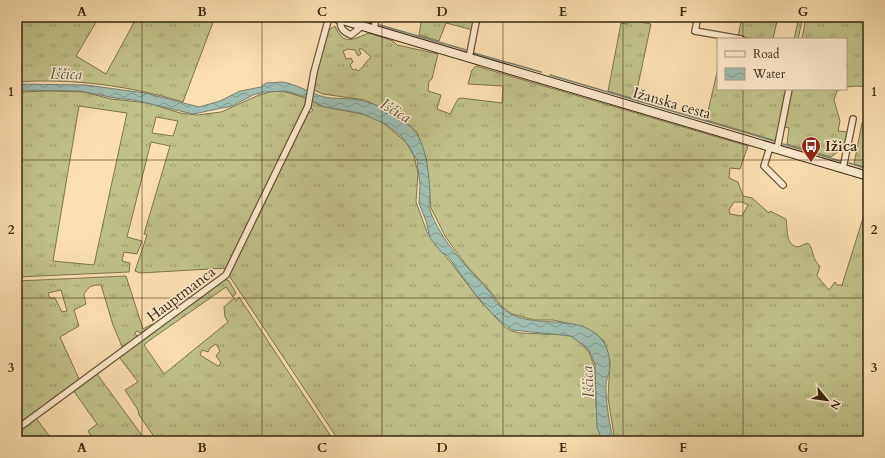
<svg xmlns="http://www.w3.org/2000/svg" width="885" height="458" viewBox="0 0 885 458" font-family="Cardo,serif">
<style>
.grass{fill:url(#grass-tufts);stroke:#7d744e;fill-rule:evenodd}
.water{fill:url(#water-waves);stroke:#768170}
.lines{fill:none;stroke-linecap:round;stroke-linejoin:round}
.stream{stroke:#768170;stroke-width:1.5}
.street-casing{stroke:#6a5539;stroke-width:8}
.secondary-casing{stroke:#392710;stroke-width:10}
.street{stroke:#fdebce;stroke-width:5.5}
.secondary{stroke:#fdebce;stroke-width:8}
.grid{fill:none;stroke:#392710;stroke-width:1;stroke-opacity:0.55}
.labels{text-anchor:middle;stroke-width:3;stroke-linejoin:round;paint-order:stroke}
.street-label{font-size:15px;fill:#392710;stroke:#fdebce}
.poi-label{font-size:15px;font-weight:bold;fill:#392710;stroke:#fdebce;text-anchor:start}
.water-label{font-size:16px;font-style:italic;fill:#585440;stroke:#fdebce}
.neatline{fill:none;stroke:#392710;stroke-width:1.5}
.grid-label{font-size:13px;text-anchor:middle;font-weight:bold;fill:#392710}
</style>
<defs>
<pattern id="grass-tufts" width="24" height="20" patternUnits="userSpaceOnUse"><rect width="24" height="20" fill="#c1c28b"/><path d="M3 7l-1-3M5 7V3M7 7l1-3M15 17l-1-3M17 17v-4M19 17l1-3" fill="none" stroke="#9e9e70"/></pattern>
<pattern id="water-waves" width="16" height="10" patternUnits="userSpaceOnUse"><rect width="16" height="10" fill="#9fbdb0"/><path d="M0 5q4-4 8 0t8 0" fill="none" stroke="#839a8e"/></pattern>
</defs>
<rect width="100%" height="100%" fill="#fce0b3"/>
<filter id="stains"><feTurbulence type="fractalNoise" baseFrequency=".005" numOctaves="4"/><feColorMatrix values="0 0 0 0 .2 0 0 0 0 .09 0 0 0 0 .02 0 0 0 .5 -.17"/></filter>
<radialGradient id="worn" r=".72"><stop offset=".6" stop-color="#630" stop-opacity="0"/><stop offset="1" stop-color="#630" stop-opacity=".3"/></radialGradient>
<g class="grass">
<path d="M17,17H99L76,56L106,74L137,17H215L183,102C131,86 72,78 17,82Z"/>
<polygon points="422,17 475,17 473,30 446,23 439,41 419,35"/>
<polygon points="652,17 668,17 666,22 651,20"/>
<polygon points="742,17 778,17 773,39 755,39 738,36"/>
<polygon points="799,17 803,17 798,39 794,39"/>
<polygon points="806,17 868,17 868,168 854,164 862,123 866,123 868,109 865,108 866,87 857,86 846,87 846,39 802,39"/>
<polygon points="629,20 651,24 637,90 631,98 608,91 621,23 627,24"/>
<path d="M335,26C344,47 353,39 369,33L393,41L397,45L438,54L432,79L429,81L428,91L441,95L437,109L450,114L458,99L461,98L502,103L503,86L468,84L472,70L476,66L748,146L740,169L730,168L729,178L738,182L743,196L752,198L769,213L770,211L786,219C788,230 785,245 798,247L808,243C814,249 812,260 820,266L817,276L829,290L835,282L837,285H842L868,202V441H615L608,398L610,361L604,341L596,334L584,327L553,320H534L512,314L501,306L490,291L466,265L445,236L431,208L426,158L417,132L399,117L365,100L323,94L314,90L317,71L327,31ZM348,49L355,50L358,56L361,54L359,49H362L371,57C365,62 364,67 358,71L356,69L353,70L350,65L353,62L351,58L346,59L343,51ZM734,202H742L748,205L742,216L730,214L729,210Z"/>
<polygon points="718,68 718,89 787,89 776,141 706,120"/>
<polygon points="791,89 842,89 837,91 834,100 840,121 838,131 849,132 845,150 842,149 831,157 787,144 789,128 785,127"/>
<path d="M53,91L84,92L111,99L148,103L180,113L197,115L221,112L259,95L274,91L286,92L305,98L306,101L296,127L227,268L140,273L135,271L147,235L144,234L170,146L151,142L127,237L142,241L137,254L124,252L122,261L130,263L129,272L17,277V92ZM79,106L127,113L94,265L53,261ZM156,117L178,121L173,136L152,133Z"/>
<polygon points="312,101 320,106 367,115 382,122 406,142 414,156 418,173 416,202 427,232 482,303 505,327 511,331 520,333 569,335 581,343 589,352 596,371 596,406 604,441 339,441 228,274 307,113 311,112 313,110 310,108"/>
<path d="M126,276L143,329L154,323L155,326L142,334L137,331L135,333L138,338L123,349L113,325L101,285C92,285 89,286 84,294L86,304L74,310L79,326L60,337L80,381L17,426V281ZM61,290L67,311L62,312L55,298H50L48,293Z"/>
<path d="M225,279L229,281L236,293L233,297L226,287L150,340L144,345L164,374L228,322L225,317L224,307L234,298L236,301L239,297L334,441H157L139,415L138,410L125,390L138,382L119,357ZM216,344L220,351L216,356L221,363L218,366L200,355L202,350L208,352L210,348Z"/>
<polygon points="97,374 146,441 89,441 92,438 88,431 97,424 73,390"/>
<polygon points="36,418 53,441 17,441 17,431"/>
</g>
<path class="water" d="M282,82C297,84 309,93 324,97C333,99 342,98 351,99C376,101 411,118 421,142C427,156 429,176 430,192C430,198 428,204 430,210C441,241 467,267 488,290C492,295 495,301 499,305C526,335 578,308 603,341C609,350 611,363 609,373C608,377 606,380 606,385C605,396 610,430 614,441H602L597,427L595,364L589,350L571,336L512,330C485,312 466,281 447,255L442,253L430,238L426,221L419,203L420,185L417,160L408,145L401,136L386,124L360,113L325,107L302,96L286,91L264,92L253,95L232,106L193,114L134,100L115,98L80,91L17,90V84L86,85L145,93L199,107L220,101L240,91L261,87L266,83Z"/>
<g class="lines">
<g class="stream">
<polyline points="354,17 371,22"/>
<polyline points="380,25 466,50"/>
<polyline points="474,53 541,72"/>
<polyline points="550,75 774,141"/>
<polyline points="783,144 840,161"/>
<polyline points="849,163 868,169"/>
</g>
<g class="street-casing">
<g id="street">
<polyline points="698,17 695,31 741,39"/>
<path d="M340,19C340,28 343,32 351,35L362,26"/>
<polyline points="374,30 376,17"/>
<polyline points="469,58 477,17"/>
<polyline points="770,147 764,166 783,185"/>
<polyline points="777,149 789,89"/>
<polyline points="843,168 853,119"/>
<polyline points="17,429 226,275 308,106 314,72 329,17"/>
</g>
</g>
<g class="secondary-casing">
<polyline id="secondary" points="332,17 868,176"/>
</g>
<use href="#street" class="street"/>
<use href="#secondary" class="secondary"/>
</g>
<path class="grid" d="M142,17V441M262,17V441M382,17V441M503,17V441M623,17V441M743,17V39M743,89V441M17,160H868M17,298H868"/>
<defs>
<g id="bus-pin" transform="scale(1)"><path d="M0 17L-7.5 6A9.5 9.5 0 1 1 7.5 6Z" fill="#8f2418" stroke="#fdebce"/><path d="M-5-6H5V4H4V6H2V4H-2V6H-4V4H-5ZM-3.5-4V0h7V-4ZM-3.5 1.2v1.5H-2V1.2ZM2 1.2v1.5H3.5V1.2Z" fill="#fff"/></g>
</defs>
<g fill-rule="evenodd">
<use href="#bus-pin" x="811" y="146"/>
</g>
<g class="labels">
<g class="street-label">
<text transform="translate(672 103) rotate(16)" y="5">Ižanska cesta</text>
<text transform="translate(181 294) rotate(-37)" y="5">Hauptmanca</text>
</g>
<g class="poi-label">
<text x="825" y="151">Ižica</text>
</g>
<g class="water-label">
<text transform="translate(66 73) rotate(2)" y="6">Iščica</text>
<text transform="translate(396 110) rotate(31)" y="6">Iščica</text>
<text transform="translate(587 382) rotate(-93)" y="6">Iščica</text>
</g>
</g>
<rect width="885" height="458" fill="none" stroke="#fce0b3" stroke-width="44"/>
<rect x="717" y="38" width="130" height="52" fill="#fdebce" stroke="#af9d82"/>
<rect x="725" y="51" width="20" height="6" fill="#fdebce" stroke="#af9d82"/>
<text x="753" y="58" font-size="12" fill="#392710">Road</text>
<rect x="725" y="68" width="20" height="12" fill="url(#water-waves)" stroke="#af9d82"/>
<text x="753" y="78" font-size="12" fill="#392710">Water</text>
<g transform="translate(827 400) rotate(119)" stroke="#fdebce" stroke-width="3" paint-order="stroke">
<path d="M0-3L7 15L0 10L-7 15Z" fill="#392710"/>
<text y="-6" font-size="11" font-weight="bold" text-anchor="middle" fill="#392710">N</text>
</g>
<rect x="22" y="22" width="841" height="414" class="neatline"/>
<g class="grid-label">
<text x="82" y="16">A</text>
<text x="202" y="16">B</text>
<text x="322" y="16">C</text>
<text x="442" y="16">D</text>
<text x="563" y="16">E</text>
<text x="683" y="16">F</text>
<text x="803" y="16">G</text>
<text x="11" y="96">1</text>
<text x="874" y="96">1</text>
<text x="11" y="234">2</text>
<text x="874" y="234">2</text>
<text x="11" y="372">3</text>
<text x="874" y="372">3</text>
<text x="82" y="452">A</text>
<text x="202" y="452">B</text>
<text x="322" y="452">C</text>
<text x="442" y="452">D</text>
<text x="563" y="452">E</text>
<text x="683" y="452">F</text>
<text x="803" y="452">G</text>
</g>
<rect width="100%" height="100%" filter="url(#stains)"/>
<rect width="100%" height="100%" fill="url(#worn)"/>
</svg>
